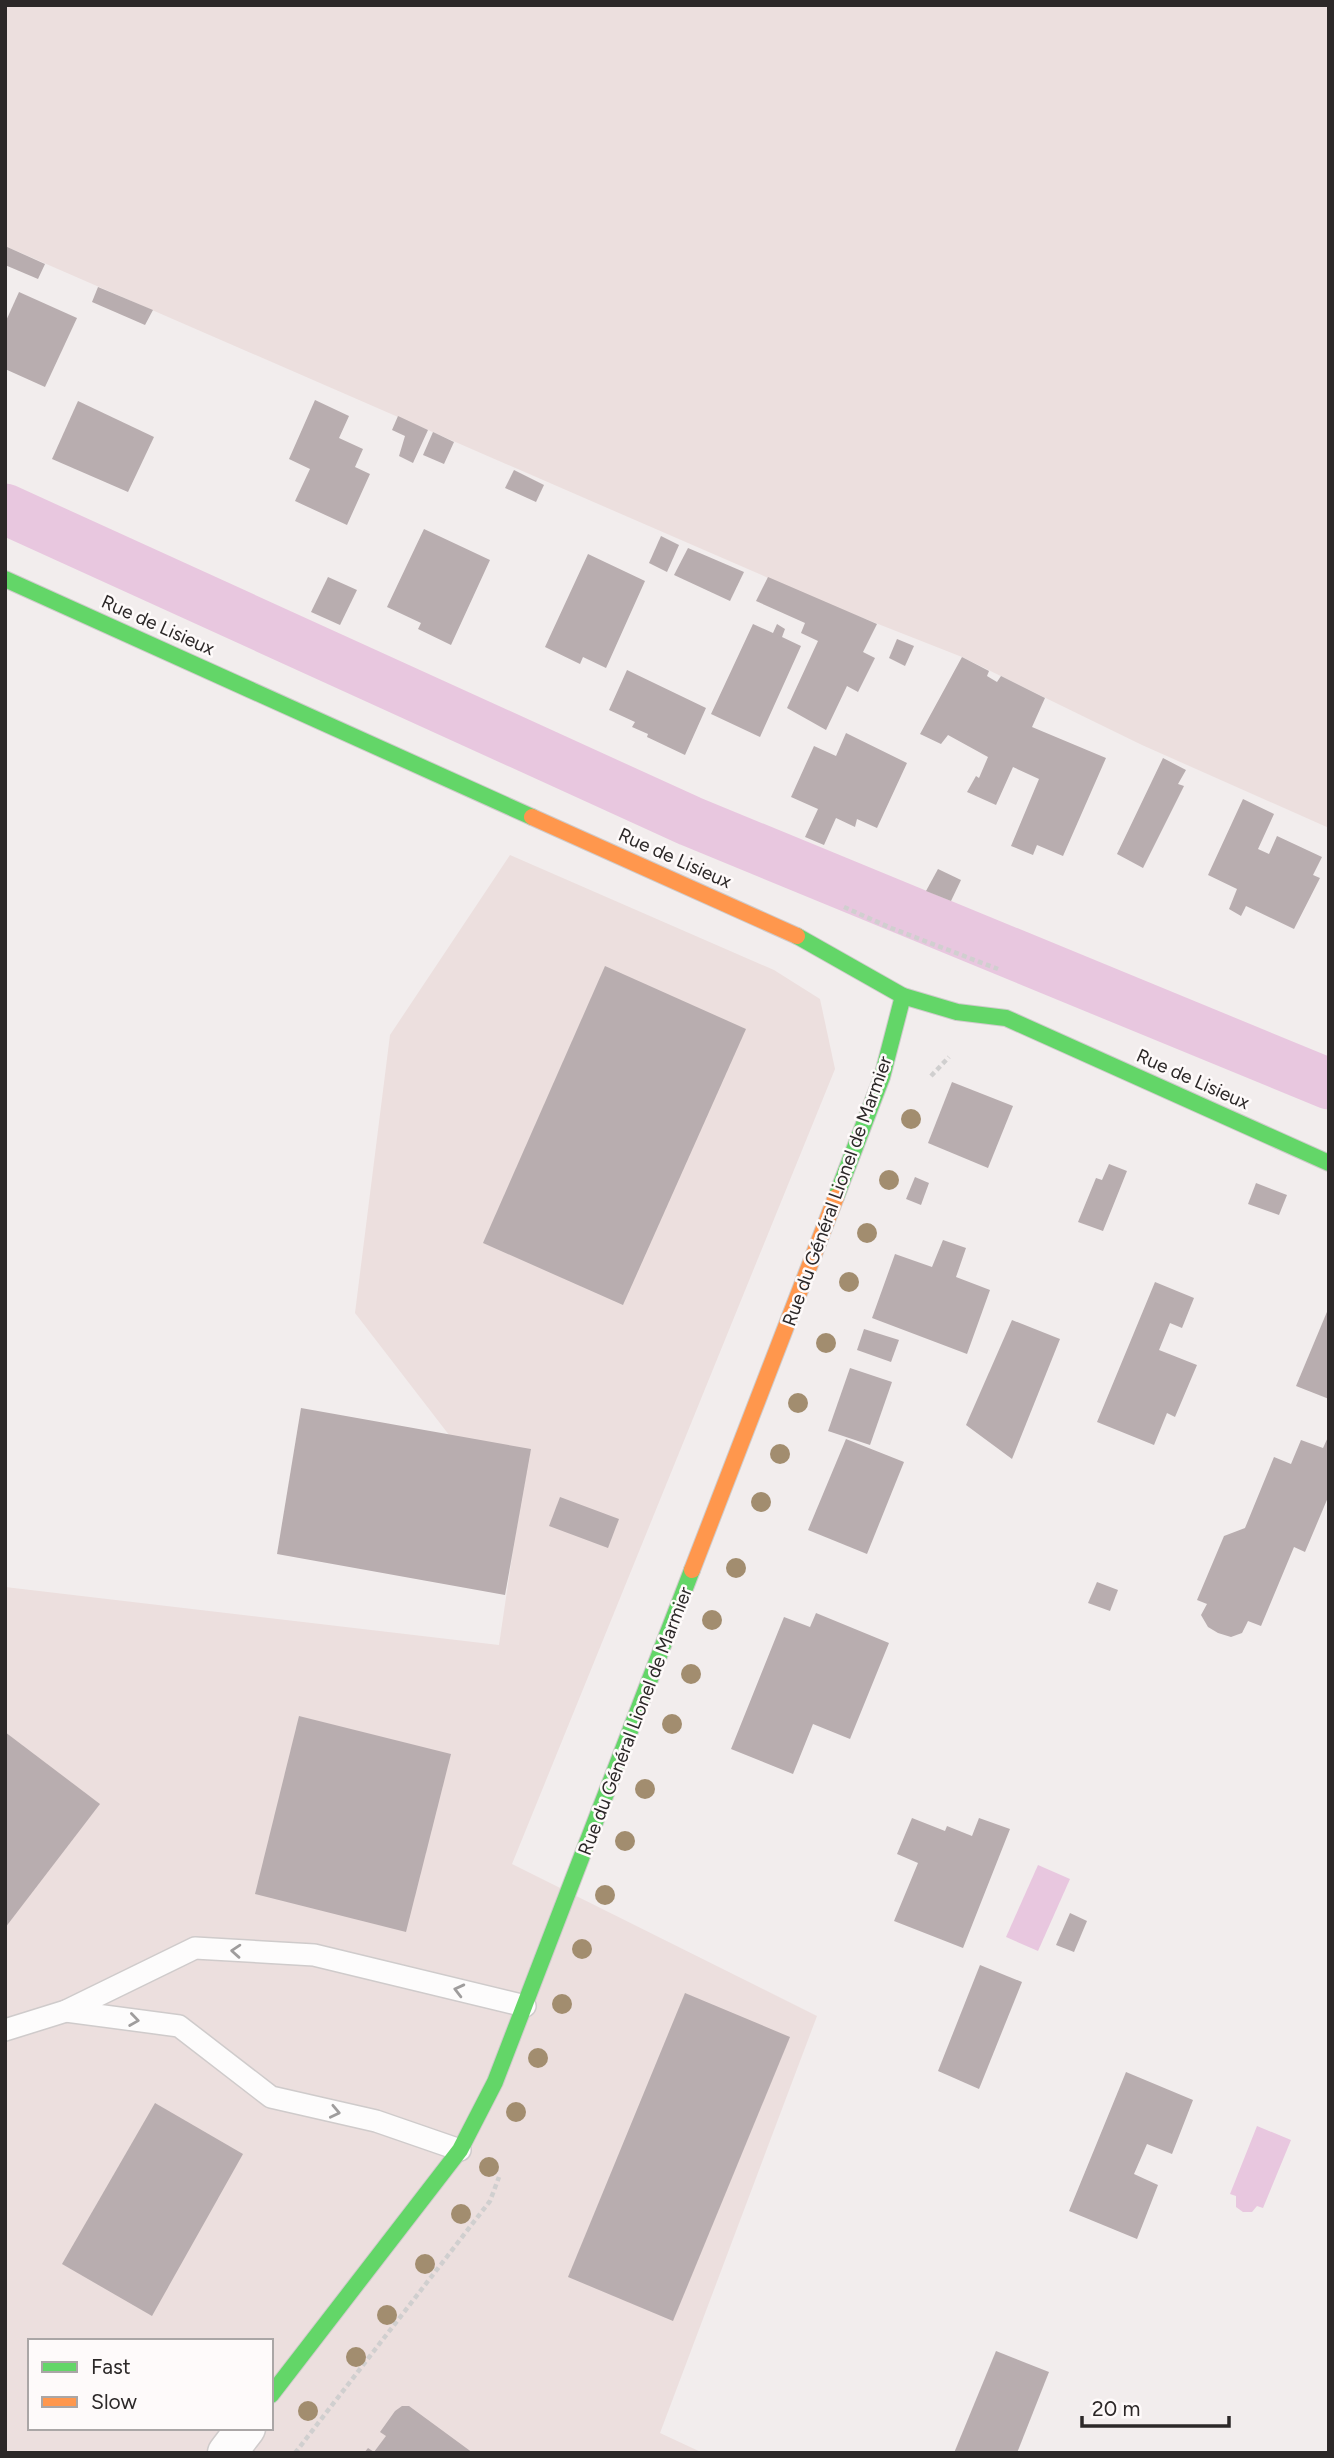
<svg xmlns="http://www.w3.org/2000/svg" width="1334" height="2458" font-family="Figtree,sans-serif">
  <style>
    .built { fill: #ecdfde; fill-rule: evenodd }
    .water { fill: #e8c7df }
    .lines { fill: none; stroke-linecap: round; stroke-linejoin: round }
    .canal { stroke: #e8c7df; stroke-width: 51 }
    .building { fill: #b8adaf }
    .lane-casing { stroke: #cfcbcb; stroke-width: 24 }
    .street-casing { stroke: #cfcbcb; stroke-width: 41 }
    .fast-casing { stroke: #cfcbcb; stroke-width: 18 }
    .slow-casing { stroke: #cfcbcb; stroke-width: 18 }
    .path { stroke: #d0cfcf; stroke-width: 4.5; stroke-dasharray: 5 3.5; stroke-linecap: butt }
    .lane { stroke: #fdfcfc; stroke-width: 21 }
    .street { stroke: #fdfcfc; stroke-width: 38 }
    .fast { stroke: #63d668; stroke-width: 16 }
    .slow { stroke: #ff974d; stroke-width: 16 }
    .tree { fill: #a28d6f }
    .oneway { stroke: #9f9d9d }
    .labels { text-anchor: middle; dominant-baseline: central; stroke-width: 5; stroke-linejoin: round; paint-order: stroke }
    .street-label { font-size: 19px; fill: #2c2828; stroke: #fefafa }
  </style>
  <rect width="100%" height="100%" fill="#f2eded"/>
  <g class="built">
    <path d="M 5,5 L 1329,5 L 1329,828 L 1142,745 L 962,657 L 835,607 L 5,246 Z"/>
    <path d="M 510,855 L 774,970 L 820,999 L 835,1069 L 512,1864 L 817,2016 L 660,2433 L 703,2453 L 5,2453 L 5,1587 L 499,1645 L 517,1523 L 355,1313 L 390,1035 ZM 30,2341 L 271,2341 L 271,2428 L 30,2428 Z"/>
  </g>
  <g class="water">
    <path d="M 1038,1865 L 1070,1879 L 1038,1951 L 1006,1937 Z"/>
    <path d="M 1257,2126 L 1291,2140 L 1263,2208 L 1257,2206 L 1252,2212 L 1243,2212 L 1236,2207 L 1236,2196 L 1230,2194 Z"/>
  </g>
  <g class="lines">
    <path class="canal" d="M 5,509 L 690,821 L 1329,1084"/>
  </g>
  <g class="building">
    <path d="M 5,246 L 45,264 L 38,279 L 5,265 Z"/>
    <path d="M 98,287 L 153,310 L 145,325 L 92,302 Z"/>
    <path d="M 19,292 L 77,318 L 45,387 L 5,369 L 5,323 Z"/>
    <path d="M 315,400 L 349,416 L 339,438 L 363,449 L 355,467 L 370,474 L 347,525 L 295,501 L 310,469 L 289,459 Z"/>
    <path d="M 78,401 L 154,437 L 128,492 L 52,459 Z"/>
    <path d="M 398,416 L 428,430 L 413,463 L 399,456 L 405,436 L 392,430 Z"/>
    <path d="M 433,432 L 454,442 L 444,464 L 423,455 Z"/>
    <path d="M 514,470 L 544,485 L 536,502 L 505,488 Z"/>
    <path d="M 424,529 L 490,560 L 451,645 L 418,629 L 421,623 L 387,607 Z"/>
    <path d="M 661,536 L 679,545 L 667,572 L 649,563 Z"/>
    <path d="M 688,548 L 744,572 L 730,601 L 674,575 Z"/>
    <path d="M 588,554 L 645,581 L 606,668 L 583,657 L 580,664 L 545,647 Z"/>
    <path d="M 328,577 L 357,590 L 340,625 L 311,612 Z"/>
    <path d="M 768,577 L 877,624 L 863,652 L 875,658 L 858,692 L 847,686 L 826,730 L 787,708 L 818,641 L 801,633 L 805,623 L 756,601 Z"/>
    <path d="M 753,624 L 773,633 L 777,624 L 785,629 L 782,637 L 801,646 L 760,737 L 711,714 Z"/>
    <path d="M 897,639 L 914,646 L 905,666 L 889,658 Z"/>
    <path d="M 962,657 L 989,671 L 987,676 L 997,682 L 1001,676 L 1045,698 L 1032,727 L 1106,758 L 1063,856 L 1037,845 L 1033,855 L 1011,846 L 1039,779 L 1013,767 L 996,805 L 967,792 L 976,776 L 979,778 L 988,757 L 948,735 L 941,744 L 920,734 Z"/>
    <path d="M 627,670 L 706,708 L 685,755 L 647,737 L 648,734 L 632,727 L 635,722 L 609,710 Z"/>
    <path d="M 846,733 L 907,763 L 877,828 L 857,819 L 855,827 L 836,818 L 824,845 L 805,837 L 818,809 L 791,797 L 814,746 L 836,756 Z"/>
    <path d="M 1163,758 L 1186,770 L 1178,784 L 1184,786 L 1143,868 L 1117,854 Z"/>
    <path d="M 1243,799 L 1274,814 L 1258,849 L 1269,854 L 1277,836 L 1322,857 L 1313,875 L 1320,878 L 1294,929 L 1246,906 L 1241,916 L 1229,909 L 1237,889 L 1208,875 Z"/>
    <path d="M 938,869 L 961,880 L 951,901 L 926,891 Z"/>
    <path d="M 605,966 L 746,1029 L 623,1305 L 483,1243 Z"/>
    <path d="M 952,1082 L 1013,1106 L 988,1168 L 928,1143 Z"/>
    <path d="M 1109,1164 L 1127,1171 L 1103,1231 L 1078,1222 L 1096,1178 L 1102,1180 Z"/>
    <path d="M 915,1177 L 929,1183 L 921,1205 L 906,1199 Z"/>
    <path d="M 1256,1183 L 1287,1195 L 1279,1215 L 1248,1204 Z"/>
    <path d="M 943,1240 L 966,1248 L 956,1277 L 990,1290 L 967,1354 L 872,1318 L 895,1254 L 932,1267 Z"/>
    <path d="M 1155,1282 L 1194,1298 L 1182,1328 L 1170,1323 L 1159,1350 L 1197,1365 L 1175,1417 L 1167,1413 L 1154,1445 L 1097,1422 Z"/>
    <path d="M 1329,1307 L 1329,1399 L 1296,1386 Z"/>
    <path d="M 1012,1320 L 1060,1339 L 1012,1459 L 966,1425 Z"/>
    <path d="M 864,1329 L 899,1340 L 891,1362 L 857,1350 Z"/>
    <path d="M 850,1368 L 892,1382 L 870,1445 L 828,1431 Z"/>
    <path d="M 301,1408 L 531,1449 L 505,1595 L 277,1554 Z"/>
    <path d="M 1329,1435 L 1329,1495 L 1305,1552 L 1294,1547 L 1261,1626 L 1248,1621 L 1242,1633 L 1231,1637 L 1218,1633 L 1208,1627 L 1201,1615 L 1207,1604 L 1197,1600 L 1224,1536 L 1245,1528 L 1274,1457 L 1291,1464 L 1301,1440 L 1323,1448 Z"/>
    <path d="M 846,1439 L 904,1462 L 867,1554 L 808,1530 Z"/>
    <path d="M 560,1497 L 619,1519 L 608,1548 L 549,1526 Z"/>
    <path d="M 1097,1582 L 1118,1590 L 1110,1611 L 1088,1603 Z"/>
    <path d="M 816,1613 L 889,1643 L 850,1739 L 813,1724 L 793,1774 L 731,1749 L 784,1617 L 810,1627 Z"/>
    <path d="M 299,1716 L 451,1754 L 406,1932 L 255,1894 Z"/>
    <path d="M 5,1732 L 100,1804 L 5,1928 Z"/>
    <path d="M 912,1818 L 945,1831 L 947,1826 L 972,1836 L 979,1818 L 1010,1829 L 963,1948 L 894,1921 L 918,1863 L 897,1854 Z"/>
    <path d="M 1070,1913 L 1087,1921 L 1074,1952 L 1056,1945 Z"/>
    <path d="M 980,1965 L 1022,1982 L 979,2089 L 938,2071 Z"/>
    <path d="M 685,1993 L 790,2037 L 673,2321 L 568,2277 Z"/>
    <path d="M 1126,2072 L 1193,2100 L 1172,2154 L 1147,2144 L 1134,2174 L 1158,2185 L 1137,2239 L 1069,2211 Z"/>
    <path d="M 155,2103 L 243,2154 L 152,2316 L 62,2264 Z"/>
    <path d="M 996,2351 L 1049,2372 L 1017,2453 L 954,2453 Z"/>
    <path d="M 402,2406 L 409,2406 L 473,2453 L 364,2453 L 368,2448 L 374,2452 L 386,2436 L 380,2432 L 395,2411 Z"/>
  </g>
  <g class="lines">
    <g class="lane-casing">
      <g id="lane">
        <path d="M 66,2011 L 179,2026 L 271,2097 L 376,2121 L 460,2150"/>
        <path d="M 5,2030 L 66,2011 L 195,1948 L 314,1955 L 525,2006"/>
      </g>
    </g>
    <g class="street-casing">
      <path id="street" d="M 227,2453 L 246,2428"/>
    </g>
    <g class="fast-casing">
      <g id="fast">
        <path d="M 5,579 L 532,817"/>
        <path d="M 797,936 L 903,996 L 957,1012 L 1006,1018 L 1329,1163"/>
        <path d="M 836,1197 L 882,1077 L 903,996"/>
        <path d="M 271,2395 L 460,2150 L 495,2082 L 692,1570"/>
      </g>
    </g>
    <g class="slow-casing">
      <g id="slow">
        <path d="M 532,817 L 797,936"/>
        <path d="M 692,1570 L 836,1197"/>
      </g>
    </g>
    <g class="path">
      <path d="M 844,907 L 891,928 L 998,969"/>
      <path d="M 931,1076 L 949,1057"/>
      <path d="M 295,2453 L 490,2201 L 499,2177"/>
    </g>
    <use href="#lane" class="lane"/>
    <use href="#street" class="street"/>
    <use href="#fast" class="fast"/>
    <use href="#slow" class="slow"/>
  </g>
  <g class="tree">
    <circle cx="911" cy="1119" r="10"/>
    <circle cx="889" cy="1180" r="10"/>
    <circle cx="867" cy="1233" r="10"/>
    <circle cx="849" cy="1282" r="10"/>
    <circle cx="826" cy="1343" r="10"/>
    <circle cx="798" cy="1403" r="10"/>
    <circle cx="780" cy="1454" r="10"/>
    <circle cx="761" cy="1502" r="10"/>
    <circle cx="736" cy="1568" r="10"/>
    <circle cx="712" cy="1620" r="10"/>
    <circle cx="691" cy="1674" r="10"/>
    <circle cx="672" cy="1724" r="10"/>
    <circle cx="645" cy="1789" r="10"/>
    <circle cx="625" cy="1841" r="10"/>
    <circle cx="605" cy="1895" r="10"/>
    <circle cx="582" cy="1949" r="10"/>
    <circle cx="562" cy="2004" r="10"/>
    <circle cx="538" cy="2058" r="10"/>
    <circle cx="516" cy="2112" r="10"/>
    <circle cx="489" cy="2167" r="10"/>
    <circle cx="461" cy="2214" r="10"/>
    <circle cx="425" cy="2264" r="10"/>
    <circle cx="387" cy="2315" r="10"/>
    <circle cx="356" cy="2357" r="10"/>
    <circle cx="308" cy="2411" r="10"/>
  </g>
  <defs><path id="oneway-chevron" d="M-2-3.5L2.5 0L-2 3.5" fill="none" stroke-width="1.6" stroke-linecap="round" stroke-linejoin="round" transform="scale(1.75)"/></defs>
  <g class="oneway">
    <use href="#oneway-chevron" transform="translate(236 1951) rotate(-176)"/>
    <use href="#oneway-chevron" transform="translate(459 1990) rotate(-166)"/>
    <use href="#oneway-chevron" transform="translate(134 2020) rotate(8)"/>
    <use href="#oneway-chevron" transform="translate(335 2112) rotate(12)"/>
  </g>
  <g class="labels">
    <g class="street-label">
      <text transform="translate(158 625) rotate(24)">Rue de Lisieux</text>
      <text transform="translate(675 858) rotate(24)">Rue de Lisieux</text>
      <text transform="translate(1193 1079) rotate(24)">Rue de Lisieux</text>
      <text transform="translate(837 1191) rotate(-70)">Rue du Général Lionel de Marmier</text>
      <text transform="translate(635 1721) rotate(-69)">Rue du Général Lionel de Marmier</text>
    </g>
  </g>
  <rect width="1334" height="2458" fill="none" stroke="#2c2828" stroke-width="14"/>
  <rect x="28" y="2339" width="245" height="91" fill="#fefafa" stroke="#aaa6a6" stroke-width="2"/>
  <rect x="42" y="2362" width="35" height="10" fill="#63d668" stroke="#aaa6a6" stroke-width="2"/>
  <text x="91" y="2374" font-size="21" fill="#2c2828">Fast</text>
  <rect x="42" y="2397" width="35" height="10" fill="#ff974d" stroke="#aaa6a6" stroke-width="2"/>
  <text x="91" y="2409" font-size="21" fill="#2c2828">Slow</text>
  <path d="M1082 2416v10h147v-10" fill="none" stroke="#2c2828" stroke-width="3.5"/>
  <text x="1092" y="2416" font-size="21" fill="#2c2828" stroke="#fefafa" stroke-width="5" paint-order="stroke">20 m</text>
</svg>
